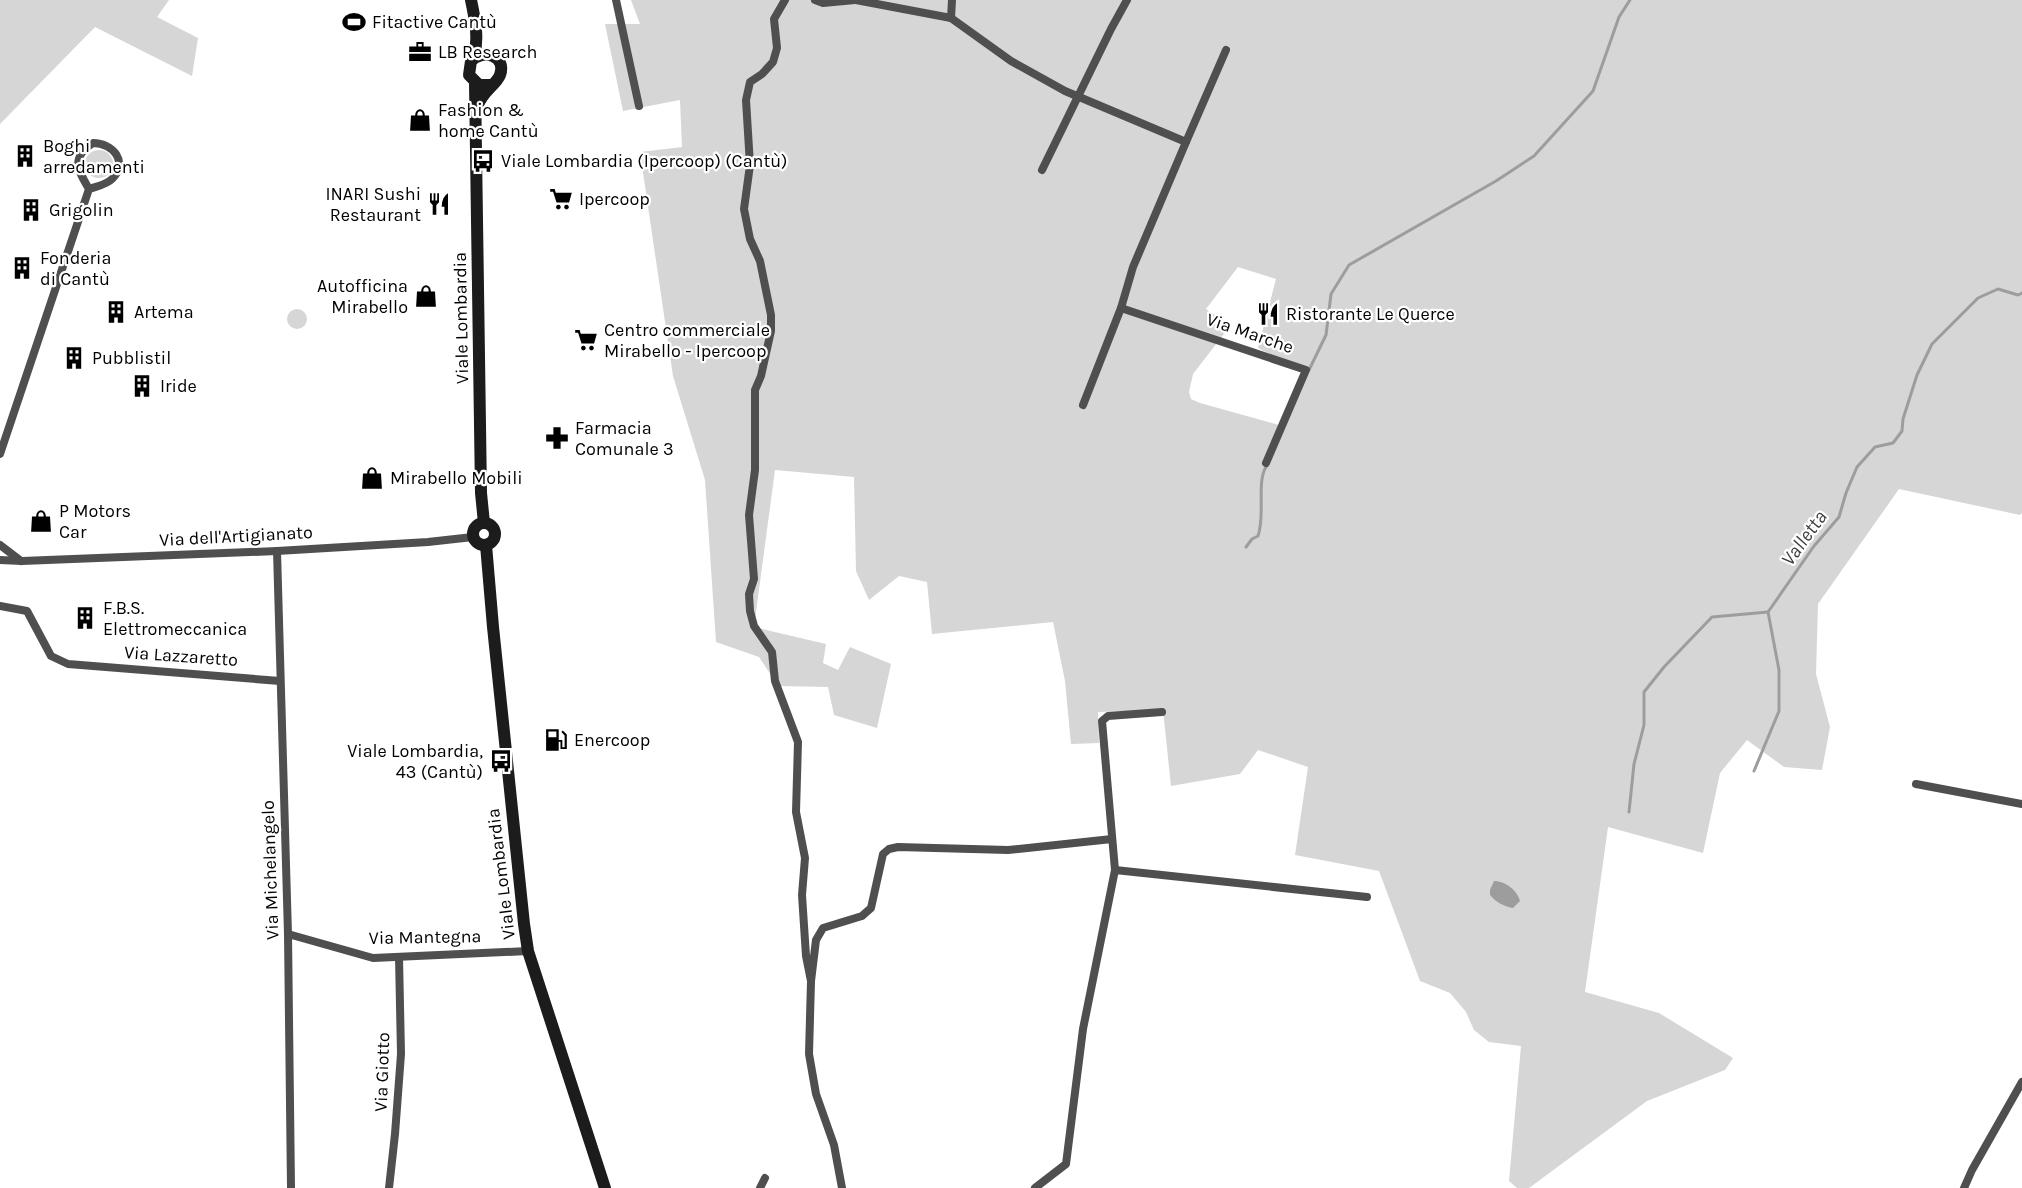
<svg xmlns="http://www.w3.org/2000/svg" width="2022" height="1188" font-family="Karla,sans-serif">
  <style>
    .green { fill: #d6d6d6; fill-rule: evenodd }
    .water { fill: #9d9d9d }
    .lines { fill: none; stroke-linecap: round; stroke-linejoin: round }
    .stream { stroke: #9d9d9d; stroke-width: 3 }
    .street { stroke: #4f4f4f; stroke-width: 8 }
    .secondary { stroke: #1c1c1c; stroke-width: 12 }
    .labels { text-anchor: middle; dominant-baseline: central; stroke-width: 4.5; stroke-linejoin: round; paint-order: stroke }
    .poi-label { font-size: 18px; fill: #000; stroke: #fff; text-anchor: start }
    .street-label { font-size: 18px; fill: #000; stroke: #fff }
    .water-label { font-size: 20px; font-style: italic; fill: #3e3e3e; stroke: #fff }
  </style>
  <rect width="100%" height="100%" fill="#fff"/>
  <g class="green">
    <path d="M 0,0 L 169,0 L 157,17 L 198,38 L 192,76 L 95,27 L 0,124 Z"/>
    <path d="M 631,0 L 2022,0 L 2022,513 L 2020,515 L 1899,489 L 1818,604 L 1816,674 L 1830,727 L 1822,770 L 1784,767 L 1747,740 L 1720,773 L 1703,853 L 1608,827 L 1585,992 L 1659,1013 L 1733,1058 L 1725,1070 L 1647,1101 L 1529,1188 L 1517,1188 L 1509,1181 L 1521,1046 L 1489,1042 L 1474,1030 L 1466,1012 L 1450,993 L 1420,981 L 1379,871 L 1295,855 L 1308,767 L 1258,750 L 1240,774 L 1171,786 L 1163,710 L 1098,712 L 1099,743 L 1071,744 L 1065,681 L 1053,622 L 932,634 L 927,582 L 899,576 L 869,600 L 856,571 L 854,477 L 775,470 L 754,627 L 826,644 L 823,663 L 838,670 L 850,647 L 891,664 L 877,728 L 834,715 L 828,687 L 778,686 L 759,657 L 716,642 L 705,480 L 673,376 L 640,152 L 682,147 L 680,100 L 623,111 L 605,24 L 640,24 ZM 1238,267 L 1276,279 L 1258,348 L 1300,370 L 1302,374 L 1279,425 L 1200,403 L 1191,399 L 1189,392 L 1193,374 L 1230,326 L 1206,309 Z"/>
    <circle cx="99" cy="164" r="14"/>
    <circle cx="297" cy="319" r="10"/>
  </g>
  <path class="water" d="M 1494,881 C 1505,881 1517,890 1520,901 L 1513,908 C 1503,906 1497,903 1490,895 L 1490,890 Z"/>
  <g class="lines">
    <g class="stream">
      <path d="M 1309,370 L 1326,335 L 1331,294 L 1349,265 L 1496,181 L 1534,156 L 1593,91 L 1619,17 L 1630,0"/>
      <path d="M 1246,547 L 1252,539 L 1258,536 C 1266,514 1255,479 1268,464"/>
      <path d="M 1754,771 L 1779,711 L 1779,670 L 1768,612 L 1814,546 L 1839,517 L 1846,493 L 1857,467 L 1875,447 L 1893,443 L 1902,431 L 1903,419 L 1917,375 L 1932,344 L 1978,298 L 1998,289 L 2018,295 L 2022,293"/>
      <path d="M 1629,812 L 1634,764 L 1644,725 L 1644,692 L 1664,667 L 1712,617 L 1768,612"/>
    </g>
    <g class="street">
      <path d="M 616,0 L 639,106"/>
      <path d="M 785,0 L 774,19 L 777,48 L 773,62 L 762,74 L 750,82 L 746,100 L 750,165 L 744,209 L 750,239 L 760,261 L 771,315 L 771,331 L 761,376 L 755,390 L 755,470 L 749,515 L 754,579 L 749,594 L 750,611 L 754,626 L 772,652 L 775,681 L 798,742 L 796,812 L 805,858 L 802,895 L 806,956 L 811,981"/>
      <path d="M 815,0 L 823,3 L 855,0"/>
      <path d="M 856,0 L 951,18 L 1011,61 L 1065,91 L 1186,142 L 1133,267 L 1121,308 L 1306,370 L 1266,463"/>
      <path d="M 951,18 L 952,0"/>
      <path d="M 1186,142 L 1226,50"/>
      <path d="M 1042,170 L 1111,29 L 1127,0"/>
      <path d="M 1083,405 L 1121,308"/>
      <path d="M 0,454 L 89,189 C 78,170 70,158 93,143 C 113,143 129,162 112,179 C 106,185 97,186 89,189"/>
      <path d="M 0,545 L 21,561"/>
      <path d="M 277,551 L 288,934 L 291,1188"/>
      <path d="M 0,560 L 22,561 L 277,551 L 428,542 L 473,537"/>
      <path d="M 0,606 L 27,611 L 51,656 L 68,664 L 280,681"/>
      <path d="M 1916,784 L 2022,804"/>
      <path d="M 1115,870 L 1367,897"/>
      <path d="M 288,934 L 373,958 L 528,951"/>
      <path d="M 389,1188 L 395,1134 L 401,1054 L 399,957"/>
      <path d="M 760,1188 L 765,1178"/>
      <path d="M 842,1188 L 834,1145 L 816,1094 L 809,1054 L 811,981 L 816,940 L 823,928 L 862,916 L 871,908 L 883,854 L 889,849 L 898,847 L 1008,850 L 1112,839"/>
      <path d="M 1035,1188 L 1066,1164 L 1083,1029 L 1115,870 L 1102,721 L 1108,716 L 1162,712"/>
      <path d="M 1964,1188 L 1972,1170 L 2022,1082"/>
    </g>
    <g class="secondary">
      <path d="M 471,0 C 475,19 479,38 474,57"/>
      <path d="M 475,83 L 481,493 L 484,523"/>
      <path d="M 478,105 C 483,91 496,85 500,75 C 507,56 483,48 471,61 L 469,75 L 479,85 L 491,85"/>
      <circle cx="484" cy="534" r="11"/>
      <path d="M 486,545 L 493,627 L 524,924 L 528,951 L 605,1188"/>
    </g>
  </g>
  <defs>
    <g id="stadium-bare" transform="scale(1.8)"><path d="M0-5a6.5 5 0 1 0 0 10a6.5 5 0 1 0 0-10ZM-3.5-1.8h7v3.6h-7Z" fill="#000" stroke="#fff" stroke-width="2.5" paint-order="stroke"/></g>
    <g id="office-bare" transform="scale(1.8)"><path d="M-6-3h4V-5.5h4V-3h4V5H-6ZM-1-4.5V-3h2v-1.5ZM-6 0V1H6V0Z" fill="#000" stroke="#fff" stroke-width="2.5" paint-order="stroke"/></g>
    <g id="shop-bare" transform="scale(1.8)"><path d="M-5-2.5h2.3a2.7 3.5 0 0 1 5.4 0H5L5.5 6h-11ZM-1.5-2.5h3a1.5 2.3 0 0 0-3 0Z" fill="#000" stroke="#fff" stroke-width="2.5" paint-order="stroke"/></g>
    <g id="building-bare" transform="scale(1.8)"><path d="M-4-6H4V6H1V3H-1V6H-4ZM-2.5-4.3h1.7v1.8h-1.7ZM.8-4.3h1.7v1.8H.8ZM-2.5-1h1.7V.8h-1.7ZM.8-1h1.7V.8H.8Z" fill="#000" stroke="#fff" stroke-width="2.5" paint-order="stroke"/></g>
    <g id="bus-bare" transform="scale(1.8)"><path d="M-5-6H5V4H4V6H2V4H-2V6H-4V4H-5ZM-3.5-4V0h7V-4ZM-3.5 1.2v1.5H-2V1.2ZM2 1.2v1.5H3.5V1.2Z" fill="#000" stroke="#fff" stroke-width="2.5" paint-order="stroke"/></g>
    <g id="supermarket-bare" transform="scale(1.8)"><path d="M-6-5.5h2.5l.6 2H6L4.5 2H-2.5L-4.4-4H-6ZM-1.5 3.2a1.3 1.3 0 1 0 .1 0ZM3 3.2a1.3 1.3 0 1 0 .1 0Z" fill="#000" stroke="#fff" stroke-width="2.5" paint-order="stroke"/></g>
    <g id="restaurant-bare" transform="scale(1.8)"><path d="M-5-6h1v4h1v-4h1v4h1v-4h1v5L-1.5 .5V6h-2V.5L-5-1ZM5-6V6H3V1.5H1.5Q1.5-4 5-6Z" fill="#000" stroke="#fff" stroke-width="2.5" paint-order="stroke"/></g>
    <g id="pharmacy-bare" transform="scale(1.8)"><path d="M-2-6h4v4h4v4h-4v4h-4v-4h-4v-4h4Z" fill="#000" stroke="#fff" stroke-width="2.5" paint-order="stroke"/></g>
    <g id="fuel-bare" transform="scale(1.8)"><path d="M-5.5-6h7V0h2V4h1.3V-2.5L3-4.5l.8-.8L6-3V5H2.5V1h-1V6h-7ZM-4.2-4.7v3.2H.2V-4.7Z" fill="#000" stroke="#fff" stroke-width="2.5" paint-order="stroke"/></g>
  </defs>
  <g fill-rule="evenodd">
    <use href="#stadium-bare" x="354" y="22"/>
    <use href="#office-bare" x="420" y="52"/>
    <use href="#shop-bare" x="420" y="120"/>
    <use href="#building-bare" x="25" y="156"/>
    <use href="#bus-bare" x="483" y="161"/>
    <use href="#supermarket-bare" x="561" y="199"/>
    <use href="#restaurant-bare" x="439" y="204"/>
    <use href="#building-bare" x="31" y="210"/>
    <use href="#building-bare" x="22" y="268"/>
    <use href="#shop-bare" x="426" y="296"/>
    <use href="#building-bare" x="116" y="312"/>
    <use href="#restaurant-bare" x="1268" y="314"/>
    <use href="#supermarket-bare" x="586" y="340"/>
    <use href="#building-bare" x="74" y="358"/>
    <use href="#building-bare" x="142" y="386"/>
    <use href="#pharmacy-bare" x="557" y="438"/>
    <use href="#shop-bare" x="372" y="478"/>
    <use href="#shop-bare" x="41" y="521"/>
    <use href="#building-bare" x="85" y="618"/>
    <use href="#fuel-bare" x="556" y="740"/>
    <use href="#bus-bare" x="501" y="761"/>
  </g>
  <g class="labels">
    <g class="poi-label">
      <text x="372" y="22">Fitactive Cantù</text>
      <text x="438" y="52">LB Research</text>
      <text x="438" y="110">Fashion &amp;<tspan x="438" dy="21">home Cantù</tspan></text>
      <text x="43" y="146">Boghi<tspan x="43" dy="21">arredamenti</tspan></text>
      <text x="501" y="161">Viale Lombardia (Ipercoop) (Cantù)</text>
      <text x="421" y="194" text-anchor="end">INARI Sushi<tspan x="421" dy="21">Restaurant</tspan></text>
      <text x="579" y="199">Ipercoop</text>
      <text x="49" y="210">Grigolin</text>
      <text x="40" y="258">Fonderia<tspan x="40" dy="21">di Cantù</tspan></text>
      <text x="408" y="286" text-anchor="end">Autofficina<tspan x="408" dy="21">Mirabello</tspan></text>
      <text x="134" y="312">Artema</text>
      <text x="1286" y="314">Ristorante Le Querce</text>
      <text x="604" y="330">Centro commerciale<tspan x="604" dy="21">Mirabello - Ipercoop</tspan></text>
      <text x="92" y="358">Pubblistil</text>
      <text x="160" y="386">Iride</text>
      <text x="575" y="428">Farmacia<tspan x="575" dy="21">Comunale 3</tspan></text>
      <text x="390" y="478">Mirabello Mobili</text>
      <text x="59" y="511">P Motors<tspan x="59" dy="21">Car</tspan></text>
      <text x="103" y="608">F.B.S.<tspan x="103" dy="21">Elettromeccanica</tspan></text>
      <text x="574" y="740">Enercoop</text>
      <text x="483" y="751" text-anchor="end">Viale Lombardia,<tspan x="483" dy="21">43 (Cantù)</tspan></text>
    </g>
    <g class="street-label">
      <text transform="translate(461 318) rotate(-91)">Viale Lombardia</text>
      <text transform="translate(1250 333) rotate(19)">Via Marche</text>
      <text transform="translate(236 536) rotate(-3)">Via dell'Artigianato</text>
      <text transform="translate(181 656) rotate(4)">Via Lazzaretto</text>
      <text transform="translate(270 870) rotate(-92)">Via Michelangelo</text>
      <text transform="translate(501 874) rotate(-97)">Viale Lombardia</text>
      <text transform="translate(425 937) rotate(-1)">Via Mantegna</text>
      <text transform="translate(382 1072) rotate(-88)">Via Giotto</text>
    </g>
    <g class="water-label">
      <text transform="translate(1804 538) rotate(-54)">Valletta</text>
    </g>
  </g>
</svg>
